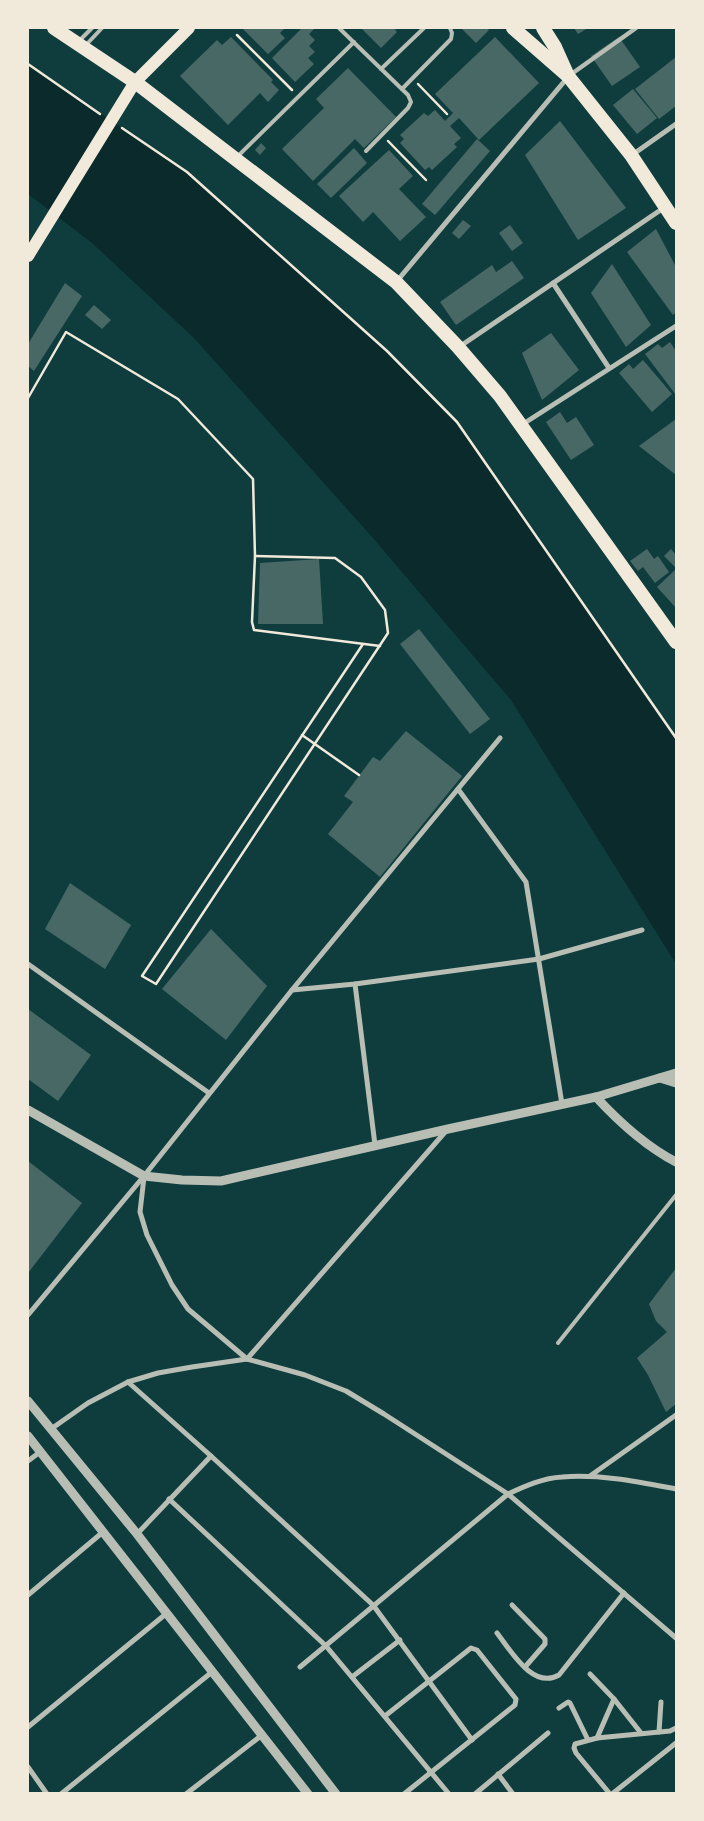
<svg xmlns="http://www.w3.org/2000/svg" width="704" height="1821" font-family="'Titillium Web',sans-serif">
  <style>
    .water { fill: #0a2a2b }
    .building { fill: #486865 }
    .lines { fill: none; stroke-linecap: round; stroke-linejoin: round }
    .path { stroke: #f1e9da; stroke-width: 2.5 }
    .service { stroke: #b8beb3; stroke-width: 4 }
    .pedestrian { stroke: #b8beb3; stroke-width: 4.5 }
    .minor { stroke: #b8beb3; stroke-width: 5 }
    .tertiary { stroke: #b8beb3; stroke-width: 9 }
    .primary { stroke: #f1e9da; stroke-width: 12 }
    .trunk { stroke: #f1e9da; stroke-width: 14 }
  </style>
  <rect width="100%" height="100%" fill="#0f3d3e"/>
  <path class="water" d="M 28,64 L 187,172 L 387,351 L 457,422 L 676,738 L 676,964 L 511,700 L 475,658 L 373,538 L 194,338 L 92,243 L 28,194 Z"/>
  <g class="building">
    <path d="M 242,28 L 285,28 L 280,33 L 285,38 L 268,54 Z"/>
    <path d="M 302,28 L 315,28 L 309,34 L 315,40 L 309,46 L 315,52 L 308,58 L 314,64 L 295,82 L 272,58 Z"/>
    <path d="M 361,28 L 398,28 L 395,30 L 397,32 L 381,48 Z"/>
    <path d="M 461,28 L 486,28 L 489,30 L 476,43 Z"/>
    <path d="M 574,28 L 588,28 L 578,34 Z"/>
    <path d="M 231,37 L 273,80 L 271,82 L 279,90 L 268,102 L 260,93 L 228,125 L 180,76 L 217,40 L 222,45 Z"/>
    <path d="M 495,37 L 539,83 L 479,140 L 459,118 L 450,126 L 461,138 L 454,144 L 457,147 L 432,170 L 429,167 L 425,170 L 400,143 L 404,139 L 400,135 L 424,113 L 428,116 L 435,110 L 445,121 L 453,113 L 435,94 Z"/>
    <path d="M 619,37 L 640,67 L 612,86 L 591,56 Z"/>
    <path d="M 676,57 L 676,106 L 659,119 L 635,89 Z"/>
    <path d="M 348,68 L 396,117 L 364,148 L 355,139 L 313,181 L 282,149 L 324,108 L 316,99 Z"/>
    <path d="M 633,89 L 657,118 L 637,134 L 613,105 Z"/>
    <path d="M 560,121 L 626,208 L 578,240 L 525,155 Z"/>
    <path d="M 477,139 L 490,151 L 435,215 L 422,204 Z"/>
    <path d="M 261,143 L 266,148 L 260,155 L 255,150 Z"/>
    <path d="M 354,148 L 367,163 L 331,198 L 317,184 Z"/>
    <path d="M 389,150 L 413,176 L 399,189 L 426,217 L 400,241 L 373,212 L 363,222 L 339,196 Z"/>
    <path d="M 463,220 L 471,226 L 459,239 L 452,233 Z"/>
    <path d="M 510,225 L 523,243 L 512,251 L 499,233 Z"/>
    <path d="M 656,229 L 676,267 L 676,312 L 673,315 L 627,252 Z"/>
    <path d="M 512,261 L 524,278 L 456,325 L 440,302 L 492,265 L 496,272 Z"/>
    <path d="M 612,264 L 651,325 L 626,347 L 591,293 Z"/>
    <path d="M 65,283 L 82,296 L 34,371 L 28,366 L 28,344 Z"/>
    <path d="M 94,305 L 111,320 L 102,329 L 85,315 Z"/>
    <path d="M 551,333 L 579,370 L 542,400 L 522,353 Z"/>
    <path d="M 670,342 L 676,351 L 676,395 L 645,354 L 658,344 L 662,348 Z"/>
    <path d="M 643,360 L 672,394 L 652,412 L 619,373 L 629,364 L 633,369 Z"/>
    <path d="M 560,412 L 567,423 L 576,417 L 594,445 L 571,460 L 546,422 Z"/>
    <path d="M 676,419 L 676,475 L 639,446 Z"/>
    <path d="M 647,549 L 654,559 L 658,556 L 669,572 L 655,583 L 643,567 L 638,571 L 630,561 Z"/>
    <path d="M 671,549 L 676,555 L 676,568 L 664,556 Z"/>
    <path d="M 319,559 L 323,624 L 258,624 L 260,563 Z"/>
    <path d="M 676,569 L 676,608 L 657,587 Z"/>
    <path d="M 419,629 L 490,719 L 470,734 L 400,644 Z"/>
    <path d="M 406,731 L 462,776 L 380,877 L 328,834 L 353,802 L 344,796 L 373,757 L 380,761 Z"/>
    <path d="M 70,883 L 131,925 L 105,969 L 45,929 Z"/>
    <path d="M 211,929 L 267,986 L 226,1040 L 162,989 Z"/>
    <path d="M 28,1009 L 91,1055 L 58,1101 L 28,1079 Z"/>
    <path d="M 28,1161 L 82,1203 L 28,1273 Z"/>
    <path d="M 676,1268 L 676,1404 L 666,1412 L 648,1375 L 637,1358 L 667,1332 L 656,1321 L 649,1304 Z"/>
  </g>
  <g class="lines">
    <g class="path">
      <path d="M 237,35 L 292,90"/>
      <path d="M 28,64 L 100,114"/>
      <path d="M 418,84 L 447,114"/>
      <path d="M 122,128 L 187,172 L 387,351 L 457,422 L 676,738"/>
      <path d="M 388,141 L 426,180"/>
      <path d="M 28,398 L 66,332 L 178,399 L 253,479 L 255,556 L 252,622 L 254,630 L 380,646"/>
      <path d="M 255,556 L 335,558 L 361,577 L 385,610 L 388,633 L 156,984 L 142,976 L 363,644"/>
      <path d="M 302,735 L 359,775"/>
    </g>
    <g class="service">
      <path d="M 339,28 L 408,95 L 411,102 L 408,108 L 366,151"/>
      <path d="M 79,41 L 92,28"/>
      <path d="M 85,46 L 102,28"/>
      <path d="M 381,69 L 424,28"/>
      <path d="M 402,89 L 451,39 L 452,33 L 450,28"/>
      <path d="M 238,156 L 354,42"/>
      <path d="M 558,1343 L 676,1195"/>
    </g>
    <path class="pedestrian" d="M 570,75 L 636,28"/>
    <g class="minor">
      <path d="M 632,155 L 676,124"/>
      <path d="M 397,281 L 568,77"/>
      <path d="M 553,283 L 609,368"/>
      <path d="M 459,347 L 665,207"/>
      <path d="M 523,424 L 676,326"/>
      <path d="M 458,789 L 526,882 L 562,1104"/>
      <path d="M 28,964 L 209,1093"/>
      <path d="M 355,984 L 375,1145"/>
      <path d="M 292,990 L 355,984 L 539,959 L 642,930"/>
      <path d="M 144,1177 L 140,1212 L 147,1235 L 172,1285 L 188,1309 L 247,1359 L 446,1131"/>
      <path d="M 28,1315 L 144,1176 L 292,990 L 500,738"/>
      <path d="M 128,1382 L 211,1456 L 373,1605 L 472,1740"/>
      <path d="M 51,1429 L 88,1403 L 128,1382 L 158,1373 L 192,1367 L 247,1359 L 305,1375 L 346,1391 L 384,1414 L 508,1494 L 676,1638"/>
      <path d="M 28,1461 L 40,1452"/>
      <path d="M 590,1476 L 676,1415"/>
      <path d="M 169,1499 L 326,1646 L 449,1794"/>
      <path d="M 137,1534 L 211,1456"/>
      <path d="M 28,1595 L 103,1532"/>
      <path d="M 512,1605 L 545,1639 L 545,1644 L 525,1667"/>
      <path d="M 497,1633 C 511,1651 533,1690 559,1675 L 624,1593"/>
      <path d="M 300,1667 L 508,1494 C 525,1486 543,1478 562,1477 C 601,1474 639,1482 676,1489"/>
      <path d="M 590,1674 L 614,1699 L 641,1733"/>
      <path d="M 352,1677 L 400,1640"/>
      <path d="M 559,1708 L 568,1702 L 570,1703 L 588,1740"/>
      <path d="M 385,1716 L 471,1648 L 477,1650 L 516,1699 L 515,1705 L 404,1794"/>
      <path d="M 28,1727 L 167,1613"/>
      <path d="M 659,1732 L 661,1702"/>
      <path d="M 597,1738 L 614,1699"/>
      <path d="M 28,1767 L 47,1794"/>
      <path d="M 498,1774 L 513,1794"/>
      <path d="M 61,1794 L 212,1672"/>
      <path d="M 186,1794 L 262,1735"/>
      <path d="M 475,1794 L 548,1733"/>
      <path d="M 610,1794 L 576,1753 L 574,1748 L 575,1744 L 597,1738 L 670,1731 L 676,1728"/>
      <path d="M 612,1794 L 676,1743"/>
    </g>
    <g class="tertiary">
      <path d="M 660,1078 L 676,1083"/>
      <path d="M 596,1097 C 620,1123 645,1146 676,1162"/>
      <path d="M 28,1110 L 144,1176 L 182,1180 L 221,1181 L 448,1129 L 596,1097 L 676,1073"/>
      <path d="M 28,1401 L 137,1534 L 336,1794"/>
      <path d="M 28,1436 L 308,1794"/>
    </g>
    <path class="primary" d="M 28,256 L 135,82 L 189,28"/>
    <g class="trunk">
      <path d="M 54,28 L 135,82 L 396,282 L 458,347 L 500,396 L 676,642"/>
      <path d="M 513,28 L 568,76 L 631,155 L 676,223"/>
      <path d="M 543,28 L 555,47 L 568,76"/>
    </g>
  </g>
  <rect width="704" height="1821" fill="none" stroke="#f1e9da" stroke-width="58"/>
</svg>
